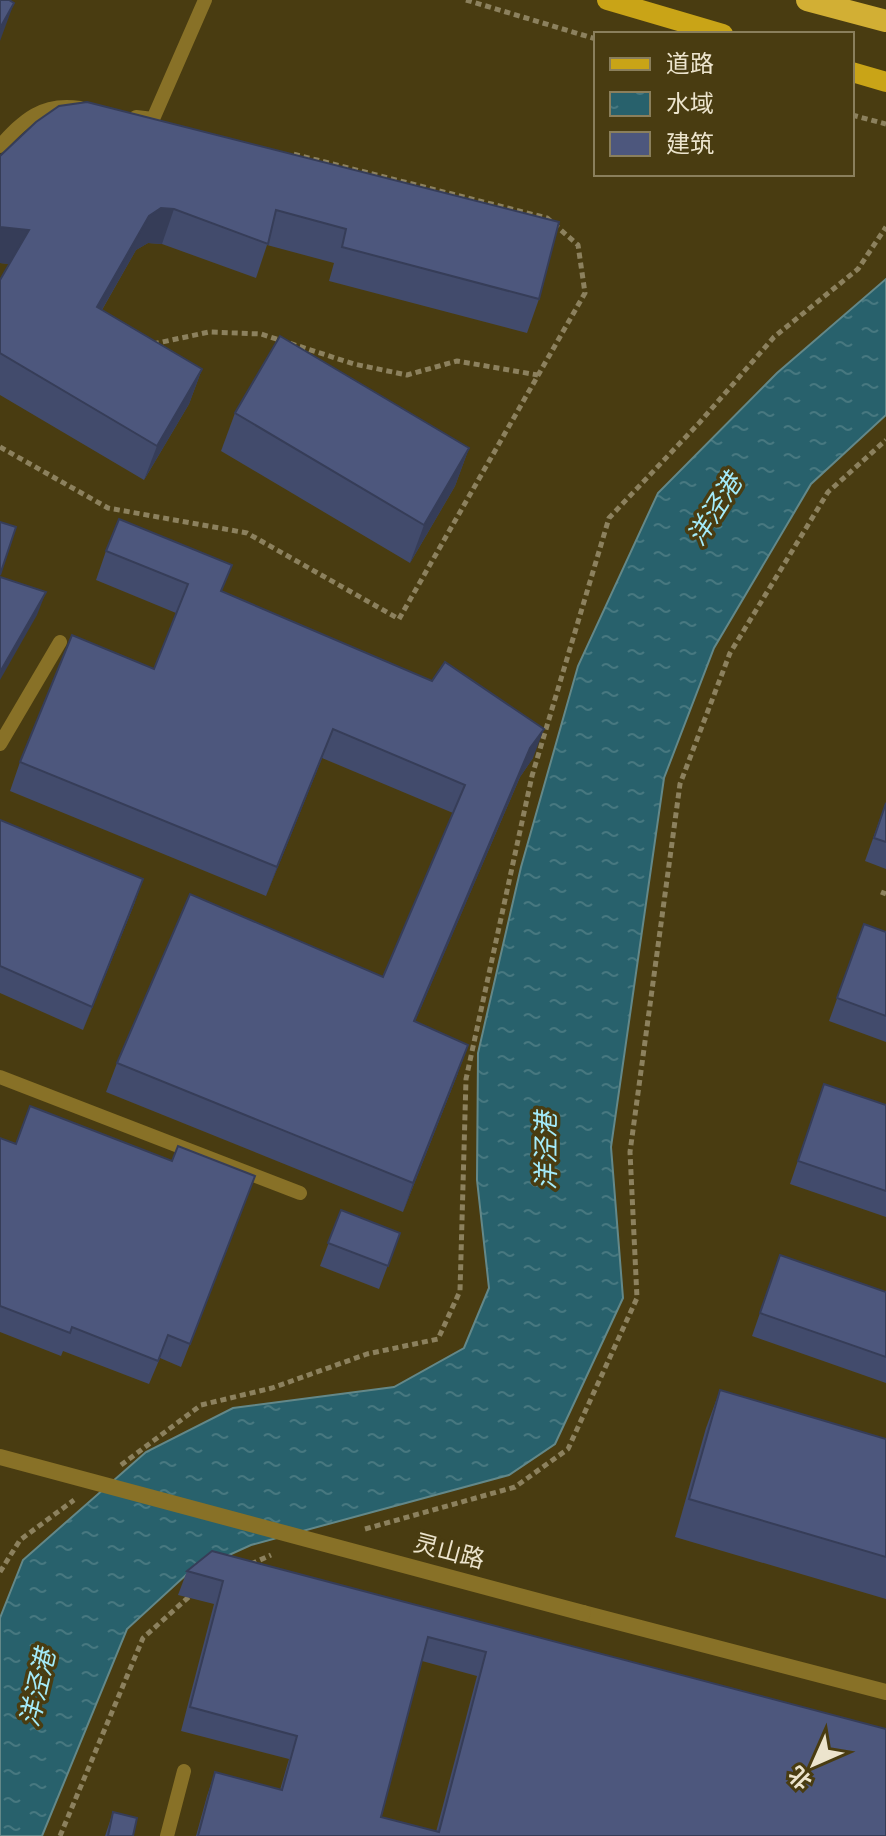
<svg xmlns="http://www.w3.org/2000/svg" width="886" height="1836" font-family="'Source Sans 3','Noto Sans SC',sans-serif">
  <style>
    .water { fill: url(#water-ripples); stroke: #638889; stroke-width: 2 }
    .lines { fill: none; stroke-linecap: round; stroke-linejoin: round }
    .path { stroke: #8c815e; stroke-width: 5; stroke-dasharray: 6 4; stroke-linecap: butt }
    .service { stroke: #887127; stroke-width: 14 }
    .minor { stroke: #887127; stroke-width: 16 }
    .primary { stroke: #c9a417; stroke-width: 20 }
    .trunk { stroke: #d2af34; stroke-width: 22 }
    .minor-bridge { stroke: #887127; stroke-width: 16 }
    .wall { fill: #424b6c; fill-rule: evenodd }
    .shaded-wall { fill: #363d58 }
    .building { fill: #4d577d; stroke: #363d58; stroke-width: 2; fill-rule: evenodd }
    .labels { text-anchor: middle; dominant-baseline: central; stroke-width: 7; stroke-linejoin: round; paint-order: stroke }
    .street-label { font-size: 24px; fill: #ece4cd; stroke: #493c11 }
    .water-label { font-size: 26px; font-style: italic; fill: #a4ebfa; stroke: #493c11 }
  </style>
  <defs>
    <pattern id="water-ripples" width="26" height="14" patternUnits="userSpaceOnUse" patternTransform="scale(2)"><rect width="26" height="14" fill="#28616c"/><path d="M2 4q2-2 4 0t4 0M15 11q2-2 4 0t4 0" fill="none" stroke="#477880"/></pattern>
  </defs>
  <rect width="100%" height="100%" fill="#493c11"/>
  <path class="water" d="M 886,279 L 886,415 L 811,484 L 714,648 L 664,778 L 611,1147 L 623,1298 L 555,1444 L 509,1475 L 251,1545 L 187,1574 L 127,1629 L 42,1836 L 0,1836 L 0,1618 L 23,1560 L 146,1452 L 233,1408 L 394,1387 L 464,1348 L 489,1288 L 477,1180 L 478,1053 L 521,867 L 578,666 L 658,493 L 777,373 Z"/>
  <g class="lines">
    <g class="path">
      <path d="M 466,0 L 596,39"/>
      <path d="M 852,115 L 886,124"/>
      <path d="M 153,344 L 209,332 L 261,334 L 354,364 L 407,375 L 457,361 L 538,375"/>
      <path d="M 0,447 L 108,508 L 247,533 L 399,619 L 585,293 L 578,245 L 547,218 L 293,154"/>
      <path d="M 881,892 L 886,894"/>
      <path d="M 121,1465 L 201,1405 L 272,1388 L 367,1354 L 438,1339 L 460,1291 L 466,1079 L 532,776 L 609,518 L 700,422 L 774,337 L 858,269 L 886,227"/>
      <path d="M 365,1529 L 515,1487 L 568,1449 L 637,1298 L 630,1152 L 680,784 L 730,653 L 828,492 L 886,440"/>
      <path d="M 251,1564 L 271,1555"/>
      <path d="M 0,1572 L 20,1540 L 74,1500"/>
      <path d="M 60,1836 L 143,1638 L 192,1594"/>
    </g>
    <g class="service">
      <path d="M 136,117 L 153,119 L 205,0"/>
      <path d="M 0,146 C 24,120 42,102 80,108"/>
      <path d="M 0,744 L 60,642"/>
      <path d="M 0,1077 L 300,1193"/>
      <path d="M 167,1836 L 184,1771"/>
    </g>
    <path class="minor" d="M 583,1613 L 886,1692"/>
    <g class="primary">
      <path d="M 607,0 L 723,34"/>
      <path d="M 852,72 L 886,82"/>
    </g>
    <path class="trunk" d="M 807,0 L 886,21"/>
    <path class="minor-bridge" d="M 0,1457 L 583,1613"/>
  </g>
  <g class="wall">
    <path d="M 59,106 L 539,299 L 527,333 L 329,281 L 334,263 L 267,245 L 256,278 L 162,244 L 148,243 L 136,250 L 102,310 L 202,369 L 189,404 L 144,480 L 0,395 L 0,280 L 9,264 L 0,263 Z"/>
    <path d="M 235,413 L 469,448 L 455,486 L 410,563 L 221,451 Z"/>
    <path d="M 106,551 L 222,592 L 533,758 L 520,777 L 415,1021 L 458,1073 L 403,1212 L 106,1092 L 117,1063 L 383,977 L 453,813 L 322,758 L 266,896 L 10,791 L 20,762 L 154,669 L 176,613 L 96,580 Z"/>
    <path d="M 886,802 L 886,869 L 865,861 Z"/>
    <path d="M 0,820 L 135,902 L 83,1030 L 0,993 Z"/>
    <path d="M 864,924 L 886,932 L 886,1042 L 829,1021 Z"/>
    <path d="M 824,1084 L 886,1105 L 886,1217 L 790,1184 Z"/>
    <path d="M 0,1138 L 16,1144 L 172,1161 L 255,1176 L 181,1367 L 160,1358 L 149,1384 L 63,1351 L 61,1356 L 0,1332 Z"/>
    <path d="M 341,1210 L 400,1233 L 379,1289 L 320,1266 Z"/>
    <path d="M 780,1255 L 886,1292 L 886,1383 L 752,1336 Z"/>
    <path d="M 720,1390 L 886,1439 L 886,1599 L 675,1537 L 706,1428 Z"/>
    <path d="M 187,1571 L 886,1729 L 886,1836 L 196,1836 L 207,1796 L 215,1772 L 280,1790 L 289,1759 L 181,1731 L 214,1604 L 178,1595 ZM 422,1661 L 477,1676 L 436,1832 L 381,1817 Z"/>
    <path d="M 113,1812 L 133,1836 L 105,1836 Z"/>
  </g>
  <g class="shaded-wall">
    <path d="M 14,3 L 0,41 L 0,28 Z"/>
    <path d="M 161,208 L 174,209 L 162,244 L 148,243 L 136,250 L 84,341 L 97,307 L 149,216 Z"/>
    <path d="M 0,227 L 29,230 L 16,265 L 0,263 Z"/>
    <path d="M 202,369 L 189,404 L 144,480 L 157,446 Z"/>
    <path d="M 469,448 L 455,486 L 410,563 L 424,525 Z"/>
    <path d="M 46,592 L 37,615 L 0,680 L 0,672 Z"/>
    <path d="M 333,729 L 322,758 L 266,896 L 277,867 Z"/>
    <path d="M 544,729 L 533,758 L 520,777 L 403,1050 L 414,1021 L 530,748 Z"/>
    <path d="M 143,879 L 135,902 L 83,1030 L 92,1007 Z"/>
    <path d="M 468,1045 L 458,1073 L 403,1212 L 413,1183 Z"/>
  </g>
  <g class="building">
    <path d="M 0,0 L 9,0 L 14,3 L 0,28 Z"/>
    <path d="M 87,102 L 559,222 L 539,299 L 342,247 L 346,229 L 276,210 L 268,244 L 174,209 L 161,208 L 149,216 L 97,307 L 202,369 L 157,446 L 0,353 L 0,280 L 29,230 L 0,227 L 0,156 L 36,122 L 59,106 Z"/>
    <path d="M 280,336 L 469,448 L 424,525 L 235,413 Z"/>
    <path d="M 119,519 L 232,565 L 221,591 L 432,681 L 445,662 L 544,729 L 530,748 L 414,1021 L 468,1045 L 413,1183 L 117,1063 L 190,894 L 383,977 L 465,785 L 333,729 L 277,867 L 20,762 L 72,635 L 154,669 L 188,584 L 106,551 Z"/>
    <path d="M 0,522 L 16,527 L 0,575 Z"/>
    <path d="M 0,577 L 46,592 L 0,672 Z"/>
    <path d="M 886,803 L 886,842 L 874,838 Z"/>
    <path d="M 0,820 L 143,879 L 92,1007 L 0,966 Z"/>
    <path d="M 864,924 L 886,932 L 886,1016 L 837,998 Z"/>
    <path d="M 824,1084 L 886,1105 L 886,1191 L 798,1161 Z"/>
    <path d="M 30,1106 L 172,1161 L 178,1146 L 255,1176 L 190,1344 L 168,1335 L 158,1361 L 72,1327 L 70,1333 L 0,1306 L 0,1138 L 16,1144 Z"/>
    <path d="M 341,1210 L 400,1233 L 388,1266 L 328,1243 Z"/>
    <path d="M 780,1255 L 886,1292 L 886,1357 L 760,1313 Z"/>
    <path d="M 720,1390 L 886,1439 L 886,1557 L 689,1499 Z"/>
    <path d="M 212,1551 L 886,1729 L 886,1836 L 198,1836 L 215,1772 L 282,1790 L 297,1736 L 190,1707 L 223,1581 L 187,1571 ZM 428,1637 L 486,1652 L 439,1832 L 381,1817 Z"/>
    <path d="M 113,1812 L 137,1818 L 133,1836 L 108,1836 Z"/>
  </g>
  <g class="labels">
    <g class="street-label">
      <text transform="translate(449 1552) rotate(15)">灵山路</text>
    </g>
    <g class="water-label">
      <text transform="translate(715 510) rotate(-58)">洋泾港</text>
      <text transform="translate(546 1151) rotate(-90)">洋泾港</text>
      <text transform="translate(38 1688) rotate(-77)">洋泾港</text>
    </g>
  </g>
  <rect x="594" y="32" width="260" height="144" fill="#493c11" stroke="#8a7f5c" stroke-width="2"/>
  <rect x="610" y="58" width="40" height="12" fill="#c9a417" stroke="#8a7f5c" stroke-width="2"/>
  <text x="666" y="72" font-size="24" fill="#ece4cd">道路</text>
  <rect x="610" y="92" width="40" height="24" fill="url(#water-ripples)" stroke="#8a7f5c" stroke-width="2"/>
  <text x="666" y="112" font-size="24" fill="#ece4cd">水域</text>
  <rect x="610" y="132" width="40" height="24" fill="#4d577d" stroke="#8a7f5c" stroke-width="2"/>
  <text x="666" y="152" font-size="24" fill="#ece4cd">建筑</text>
  <g transform="translate(814 1764) rotate(225)" stroke="#493c11" stroke-width="6" paint-order="stroke">
  <path d="M0-6L14 30L0 20L-14 30Z" fill="#ece4cd"/>
  <text y="-12" font-size="22" font-weight="bold" text-anchor="middle" fill="#ece4cd">北</text>
  </g>
</svg>
